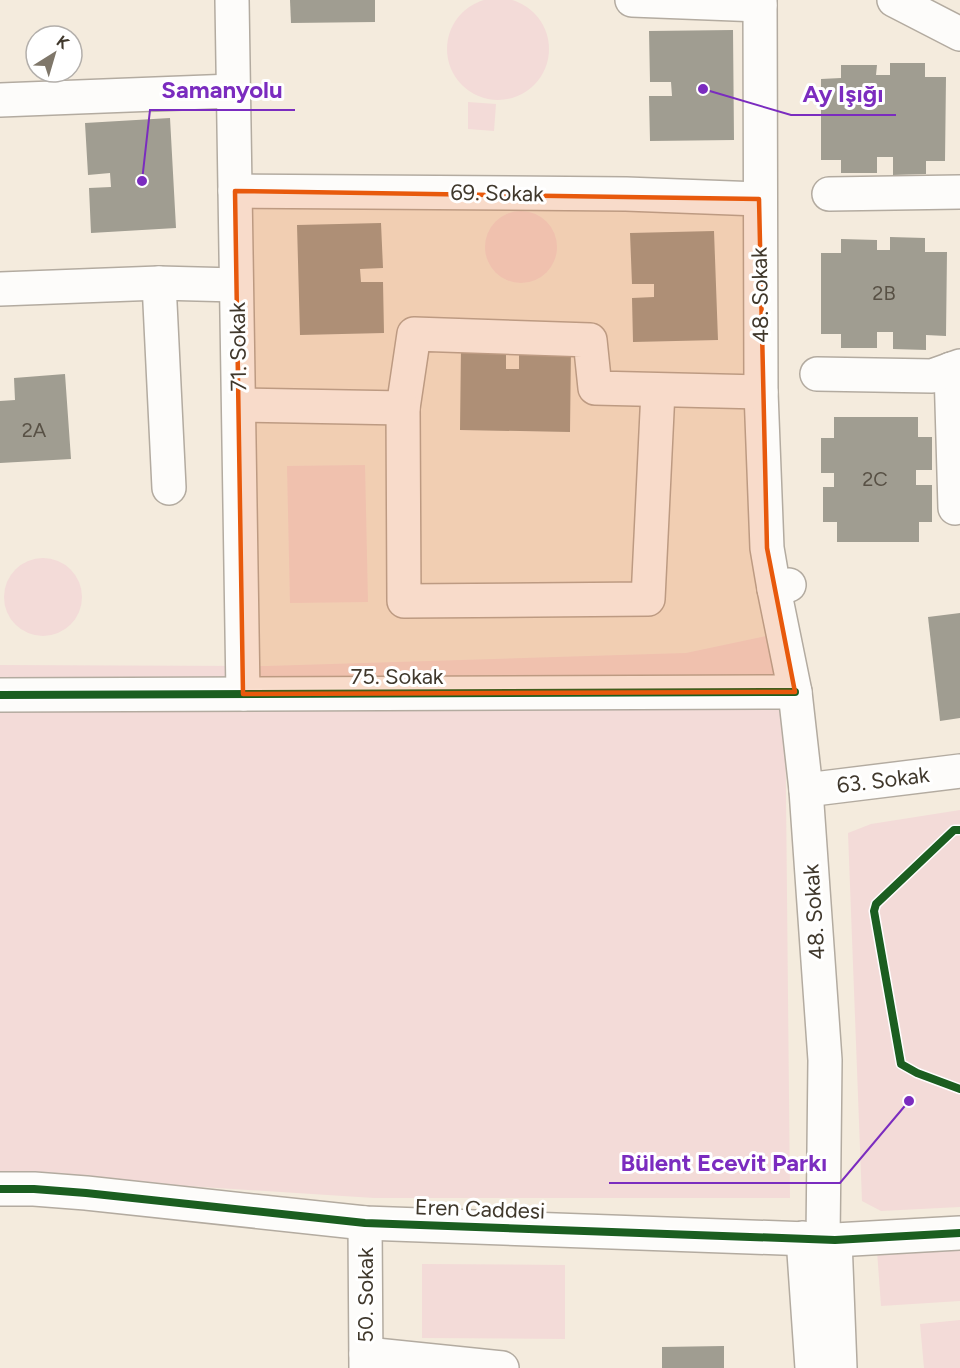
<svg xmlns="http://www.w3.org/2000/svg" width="960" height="1368" font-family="Figtree,sans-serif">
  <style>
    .green { fill: #f3dbd8 }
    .building { fill: #a09d91 }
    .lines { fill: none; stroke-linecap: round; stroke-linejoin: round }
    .minor-casing { stroke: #b3aba0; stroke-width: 36 }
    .minor { stroke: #fdfcfa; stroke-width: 33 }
    .cycleway-casing { stroke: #fff; stroke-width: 11 }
    .cycleway { stroke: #1b5e20; stroke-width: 8 }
    .marked { fill: #e8590c; fill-opacity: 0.2; stroke: #e8590c; stroke-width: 4.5; stroke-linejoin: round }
    .labels { text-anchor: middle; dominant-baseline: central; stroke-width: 6; stroke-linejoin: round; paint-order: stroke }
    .number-label { font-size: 20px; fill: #585145 }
    .street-label { font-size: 22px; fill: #40382c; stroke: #fff }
    .leader { fill: none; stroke: #7b2cbf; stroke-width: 2 }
    .callout-dot { fill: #7b2cbf; stroke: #fff; stroke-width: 2 }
    .callout-label { font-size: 24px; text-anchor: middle; font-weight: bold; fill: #7b2cbf; stroke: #fff; stroke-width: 6; stroke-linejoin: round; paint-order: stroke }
  </style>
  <rect width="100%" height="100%" fill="#f4ebdd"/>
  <g class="green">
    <circle cx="498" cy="49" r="51"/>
    <path d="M 468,102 L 496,104 L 494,131 L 468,129 Z"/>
    <circle cx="521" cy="247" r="36"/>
    <path d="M 365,465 L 368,602 L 290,603 L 287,466 Z"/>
    <circle cx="43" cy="597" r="39"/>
    <path d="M 766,636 L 785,692 L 790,1198 L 374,1198 L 0,1174 L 0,665 L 267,666 L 686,653 Z"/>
    <path d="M 960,810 L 960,1207 L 881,1211 L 862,1201 L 848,833 L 871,824 Z"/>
    <path d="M 960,1232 L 960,1301 L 881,1306 L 876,1237 Z"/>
    <path d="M 422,1264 L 565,1265 L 565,1339 L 422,1338 Z"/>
    <path d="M 960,1320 L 960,1368 L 924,1368 L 920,1324 Z"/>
  </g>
  <g class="building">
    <path d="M 290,0 L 375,0 L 375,22 L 291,23 Z"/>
    <path d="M 733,30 L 734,140 L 650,141 L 649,96 L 672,96 L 671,82 L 650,82 L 649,31 Z"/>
    <path d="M 890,63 L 925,63 L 925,77 L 946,77 L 945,161 L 926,161 L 926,174 L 893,175 L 893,157 L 877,157 L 877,173 L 841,173 L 841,160 L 821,160 L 821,79 L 841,78 L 841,65 L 877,65 L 876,75 L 890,75 Z"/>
    <path d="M 170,118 L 176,228 L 91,233 L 89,188 L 111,187 L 110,173 L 88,175 L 85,123 Z"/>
    <path d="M 381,223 L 383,268 L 360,269 L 361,282 L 383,282 L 384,333 L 300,335 L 297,225 Z"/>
    <path d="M 714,231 L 718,340 L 633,342 L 632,298 L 654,297 L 654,284 L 632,284 L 630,233 Z"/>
    <path d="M 890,237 L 925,238 L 925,252 L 947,252 L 946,336 L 926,335 L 926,350 L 893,349 L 893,332 L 877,332 L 877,348 L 841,348 L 841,334 L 821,334 L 821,253 L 841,253 L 841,239 L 877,240 L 877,250 L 890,250 Z"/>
    <path d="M 461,346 L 506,346 L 506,369 L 519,369 L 519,346 L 571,347 L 570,432 L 460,430 Z"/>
    <path d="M 65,374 L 71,459 L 0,463 L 0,401 L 15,400 L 14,378 Z"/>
    <path d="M 834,417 L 918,417 L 918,437 L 932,437 L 932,470 L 916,470 L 916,485 L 932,485 L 932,522 L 919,522 L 919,542 L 837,542 L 837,522 L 823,522 L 823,487 L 834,487 L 834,473 L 821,473 L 821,438 L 834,438 Z"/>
    <path d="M 960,613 L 960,718 L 940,721 L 928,617 Z"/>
    <path d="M 724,1346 L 724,1368 L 662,1368 L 662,1347 Z"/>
  </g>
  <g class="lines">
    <g class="minor-casing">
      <g id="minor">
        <path d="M 232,0 L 243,694"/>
        <path d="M 632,0 L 760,5"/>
        <path d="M 760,0 L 761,392 L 767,548 L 774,589 L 789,585"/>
        <path d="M 894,0 L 960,34"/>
        <path d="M 0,100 L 233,91"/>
        <path d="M 235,191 L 626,194 L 759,199"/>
        <path d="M 829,194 L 960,192"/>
        <path d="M 159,283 L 169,488"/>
        <path d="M 0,289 L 159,283 L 236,285"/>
        <path d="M 951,369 L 955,508"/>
        <path d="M 817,374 L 932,376 L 960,366"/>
        <path d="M 239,405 L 403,408 L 414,334 L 590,340 L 595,388 L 761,392"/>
        <path d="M 403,408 L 404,601 L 648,599 L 658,391"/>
        <path d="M 774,589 L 795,692 L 806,790 L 825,1060 L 823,1239"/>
        <path d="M 0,695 L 795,692"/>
        <path d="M 806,790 L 960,771"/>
        <path d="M 0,1189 L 34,1189 L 86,1193 L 365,1223 L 835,1240 L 960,1233"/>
        <path d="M 365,1223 L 366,1368"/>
        <path d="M 803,1238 L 812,1368"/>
        <path d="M 835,1240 L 840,1368"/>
        <path d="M 366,1354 L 502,1368"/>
      </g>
    </g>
    <use href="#minor" class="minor"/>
    <g class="cycleway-casing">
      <g id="cycleway">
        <path d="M 0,695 L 795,692"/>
        <path d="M 960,830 L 954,830 L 876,904 L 874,911 L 901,1064 L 917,1073 L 960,1089"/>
        <path d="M 0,1189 L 34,1189 L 86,1193 L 365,1223 L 835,1240 L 960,1233"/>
      </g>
    </g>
    <use href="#cycleway" class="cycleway"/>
  </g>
  <path class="marked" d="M 235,191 L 759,199 L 767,548 L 795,692 L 243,694 Z"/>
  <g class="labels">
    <g class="number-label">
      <text x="884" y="293">2B</text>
      <text x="34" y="430">2A</text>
      <text x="875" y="479">2C</text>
    </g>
    <g class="street-label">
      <text transform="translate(497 193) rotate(1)">69. Sokak</text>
      <text transform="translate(760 295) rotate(-91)">48. Sokak</text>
      <text transform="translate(238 347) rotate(-91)">71. Sokak</text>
      <text x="397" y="676">75. Sokak</text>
      <text transform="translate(883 780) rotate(-7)">63. Sokak</text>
      <text transform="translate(814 912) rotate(-94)">48. Sokak</text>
      <text transform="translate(480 1209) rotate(2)">Eren Caddesi</text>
      <text transform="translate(365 1295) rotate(-90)">50. Sokak</text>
    </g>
  </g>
  <path class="leader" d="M142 181L150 110H295M703 89L791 115H896M909 1101L840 1183H609"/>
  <g class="callout-dot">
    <circle cx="142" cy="181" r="6"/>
    <circle cx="703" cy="89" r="6"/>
    <circle cx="909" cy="1101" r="6"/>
  </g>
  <g class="callout-label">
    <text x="222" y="98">Samanyolu</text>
    <text x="843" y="102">Ay Işığı</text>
    <text x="724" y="1171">Bülent Ecevit Parkı</text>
  </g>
  <g transform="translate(54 54) rotate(37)"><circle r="28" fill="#ffffff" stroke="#b3afab" stroke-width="1.5"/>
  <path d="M0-4.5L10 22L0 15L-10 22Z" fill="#7f776a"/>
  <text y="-9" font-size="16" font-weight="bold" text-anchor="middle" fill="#40382c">K</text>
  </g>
</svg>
